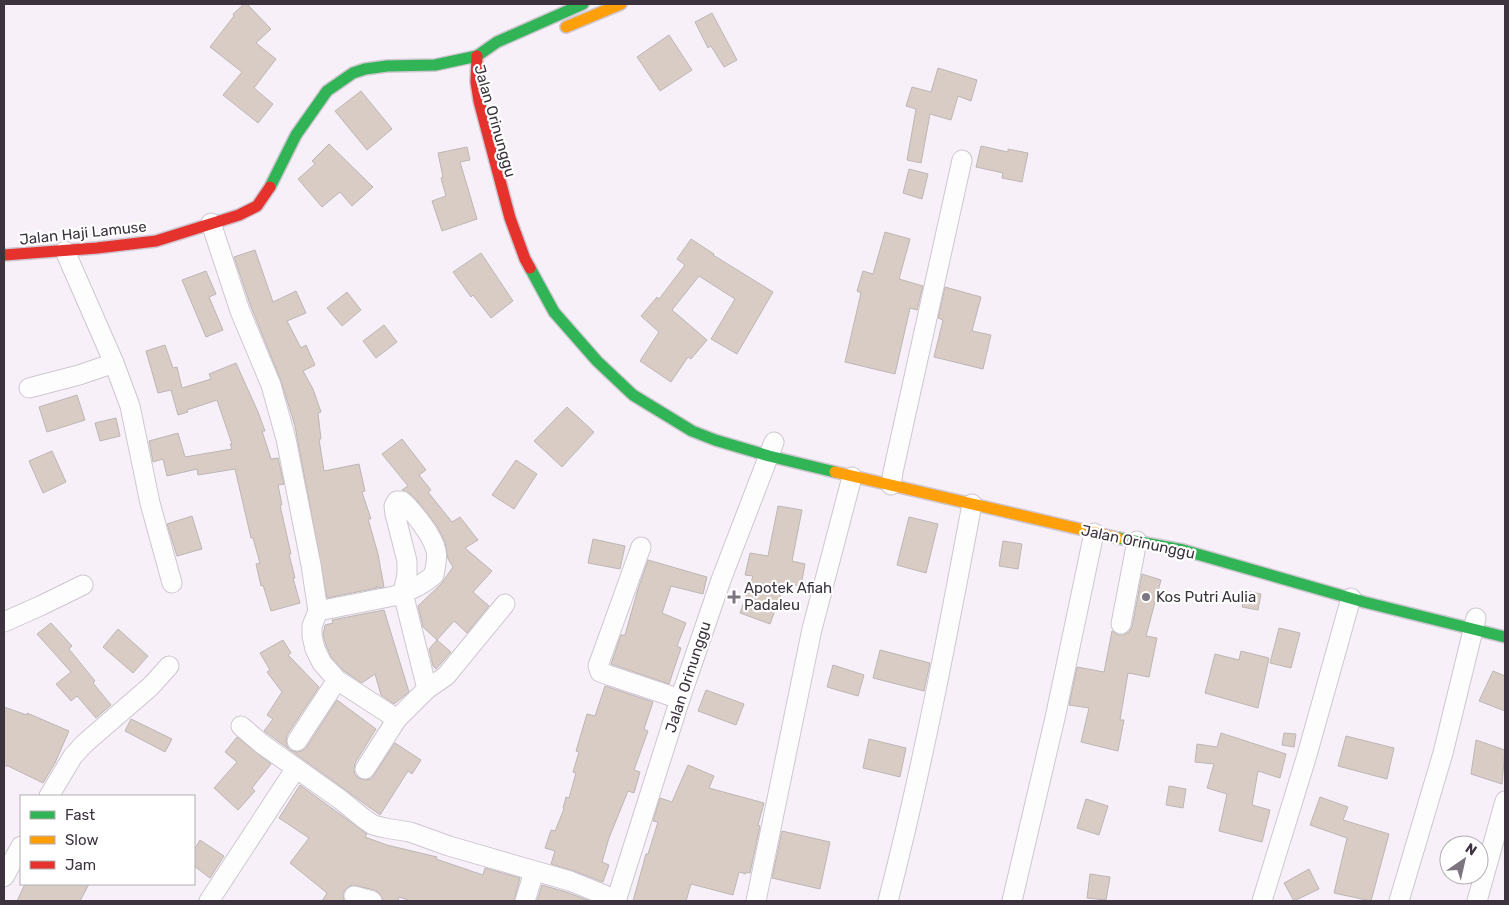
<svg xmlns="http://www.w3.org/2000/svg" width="1509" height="905" font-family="Rubik,sans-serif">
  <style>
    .building { fill: #d9ccc5; stroke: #bdb6b5 }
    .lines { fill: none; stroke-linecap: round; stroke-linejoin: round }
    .street-casing { stroke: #cec6d0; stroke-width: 21 }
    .fast-casing { stroke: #cec6d0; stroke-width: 14 }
    .slow-casing { stroke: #cec6d0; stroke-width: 14 }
    .jam-casing { stroke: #cec6d0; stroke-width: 14 }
    .street { stroke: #fefdfe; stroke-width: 19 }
    .fast { stroke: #30b455; stroke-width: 11 }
    .slow { stroke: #ff9f0a; stroke-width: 11 }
    .jam { stroke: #e5322d; stroke-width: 11 }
    .poi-dot { fill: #7d757f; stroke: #fff; stroke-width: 2 }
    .labels { text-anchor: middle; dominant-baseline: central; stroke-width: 4.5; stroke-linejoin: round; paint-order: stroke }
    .street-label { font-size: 15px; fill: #3c333e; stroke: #fff }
    .poi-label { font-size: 15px; fill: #3c333e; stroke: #fff; text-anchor: start }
  </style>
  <rect width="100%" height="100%" fill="#f7f0f9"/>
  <g class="building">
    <path d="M 244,4 L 247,4 L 271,29 L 256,43 L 276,59 L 254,88 L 273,104 L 258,123 L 223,95 L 242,72 L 210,47 L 234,16 L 233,14 Z"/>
    <path d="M 712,13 L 737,60 L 724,67 L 711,46 L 708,48 L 695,22 Z"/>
    <path d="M 669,35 L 692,70 L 660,91 L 637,57 Z"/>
    <path d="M 938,68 L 977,80 L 971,101 L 958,96 L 951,120 L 930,114 L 921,163 L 907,160 L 916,109 L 906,106 L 912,87 L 931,92 Z"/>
    <path d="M 361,91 L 392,129 L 367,150 L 335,111 Z"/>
    <path d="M 329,144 L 373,187 L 352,206 L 340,192 L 322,207 L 298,179 L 315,164 L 312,161 Z"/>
    <path d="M 981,146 L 1008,152 L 1008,149 L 1028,153 L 1022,182 L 1002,178 L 1003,173 L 976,167 Z"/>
    <path d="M 467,147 L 470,160 L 460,162 L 477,219 L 442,231 L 432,201 L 446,196 L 441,178 L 443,177 L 438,153 Z"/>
    <path d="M 909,169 L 928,174 L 922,199 L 903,193 Z"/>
    <path d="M 885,232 L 910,239 L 899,279 L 923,286 L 917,310 L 910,308 L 895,374 L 845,362 L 861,293 L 857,291 L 863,271 L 873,274 Z"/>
    <path d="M 691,239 L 714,254 L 713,255 L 773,292 L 737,354 L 711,339 L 735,299 L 699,276 L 672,310 L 707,340 L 691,359 L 688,357 L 671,382 L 640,361 L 659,332 L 641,316 L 657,297 L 659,299 L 685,265 L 677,259 Z"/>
    <path d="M 255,250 L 273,302 L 296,291 L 306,313 L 287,321 L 301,348 L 306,345 L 315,365 L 303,371 L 313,389 L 321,412 L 318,413 L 321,439 L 319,439 L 324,471 L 359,464 L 365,491 L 362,492 L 371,519 L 368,519 L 378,554 L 384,587 L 379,588 L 376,586 L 377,588 L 327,598 L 295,426 L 281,381 L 251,307 L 234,257 Z"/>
    <path d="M 481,253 L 513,301 L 491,318 L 473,295 L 471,297 L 453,272 Z"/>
    <path d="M 206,271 L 216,294 L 209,297 L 223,330 L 206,337 L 182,280 Z"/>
    <path d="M 945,287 L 981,297 L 972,331 L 991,335 L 983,369 L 934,357 L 943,320 L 938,318 Z"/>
    <path d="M 347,292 L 361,310 L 342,326 L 327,308 Z"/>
    <path d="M 384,325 L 397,342 L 376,358 L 363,341 Z"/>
    <path d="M 165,345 L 173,368 L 177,367 L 182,388 L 211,379 L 209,374 L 236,363 L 258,412 L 265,431 L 262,431 L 271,459 L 278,458 L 284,484 L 278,485 L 282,505 L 280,505 L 291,554 L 289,554 L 295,578 L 293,578 L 300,603 L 271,611 L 263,585 L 261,586 L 256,564 L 260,563 L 253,538 L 251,538 L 235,469 L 198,475 L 197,469 L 167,476 L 163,459 L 153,462 L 149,441 L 178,433 L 185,457 L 232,449 L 230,444 L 232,444 L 217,400 L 187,410 L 188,412 L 178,415 L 171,390 L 158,393 L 146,351 Z"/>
    <path d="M 77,395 L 85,420 L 47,432 L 39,407 Z"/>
    <path d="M 567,407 L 594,432 L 562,467 L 534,441 Z"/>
    <path d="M 116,418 L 120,436 L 100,441 L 95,423 Z"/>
    <path d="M 402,439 L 426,470 L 419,475 L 431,490 L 428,492 L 452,522 L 460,517 L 478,540 L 465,548 L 492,571 L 473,592 L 489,606 L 467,633 L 454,621 L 437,640 L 423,627 L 418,606 L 441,584 L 453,567 L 448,559 L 445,542 L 437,526 L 415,498 L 409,493 L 402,490 L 408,486 L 382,454 Z"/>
    <path d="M 52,451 L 66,482 L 43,493 L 29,461 Z"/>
    <path d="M 516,460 L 537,474 L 514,509 L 492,495 Z"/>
    <path d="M 778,506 L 802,510 L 792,561 L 805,564 L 801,586 L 785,583 L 770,624 L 740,613 L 753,576 L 745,575 L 750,553 L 768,556 Z"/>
    <path d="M 192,516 L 202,549 L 177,556 L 167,524 Z"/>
    <path d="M 909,517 L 938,524 L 926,573 L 897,565 Z"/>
    <path d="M 593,539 L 625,546 L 620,569 L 588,563 Z"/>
    <path d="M 1003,541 L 1022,544 L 1018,569 L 999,566 Z"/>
    <path d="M 648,560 L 707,577 L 703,594 L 671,586 L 662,613 L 686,623 L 677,646 L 681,648 L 669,684 L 611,664 L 621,635 L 625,635 L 638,589 Z"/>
    <path d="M 1142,574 L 1161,580 L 1146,636 L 1157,638 L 1149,677 L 1128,673 L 1120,720 L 1124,720 L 1118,751 L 1081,742 L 1089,708 L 1069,705 L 1077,667 L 1104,672 L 1112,631 L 1118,635 L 1124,635 L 1129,632 L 1132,627 Z"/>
    <path d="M 1246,591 L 1261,594 L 1258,610 L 1242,607 Z"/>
    <path d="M 384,610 L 409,692 L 394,704 L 381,695 L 375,674 L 362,683 L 344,671 L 331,657 L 326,645 L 323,635 L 325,625 L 333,623 L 332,620 Z"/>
    <path d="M 51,623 L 72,646 L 69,649 L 95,681 L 93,683 L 111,705 L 96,718 L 77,696 L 71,701 L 56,684 L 71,672 L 37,634 Z"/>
    <path d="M 1279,628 L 1300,633 L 1291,668 L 1270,663 Z"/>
    <path d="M 118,629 L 148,656 L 133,673 L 103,647 Z"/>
    <path d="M 283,640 L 291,653 L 288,655 L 319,687 L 287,735 L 286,741 L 287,746 L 290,750 L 297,752 L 302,751 L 306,748 L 337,700 L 376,729 L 355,763 L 354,769 L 355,775 L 359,778 L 365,780 L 371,779 L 374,775 L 395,743 L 421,760 L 412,774 L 408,771 L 380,815 L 264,731 L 273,719 L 267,715 L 282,692 L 267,672 L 270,670 L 260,653 Z"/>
    <path d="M 437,640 L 451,652 L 436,669 L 433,666 L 429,649 Z"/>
    <path d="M 880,650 L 930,663 L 924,691 L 873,678 Z"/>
    <path d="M 1241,651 L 1269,658 L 1258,708 L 1205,693 L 1215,654 L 1239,660 Z"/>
    <path d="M 833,665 L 864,675 L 858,696 L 827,687 Z"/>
    <path d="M 1493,671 L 1505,676 L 1505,711 L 1479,701 Z"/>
    <path d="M 605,686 L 653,702 L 644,729 L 648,731 L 634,770 L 640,772 L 634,793 L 628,791 L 609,838 L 602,862 L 609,865 L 603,882 L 574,871 L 551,864 L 555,851 L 545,848 L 551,830 L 555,831 L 564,809 L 563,808 L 566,797 L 569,798 L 576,773 L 573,772 L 579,752 L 576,751 L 587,714 L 595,716 Z"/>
    <path d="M 706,690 L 744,704 L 736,725 L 698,711 Z"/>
    <path d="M 4,707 L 27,715 L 27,713 L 69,731 L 55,763 L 43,783 L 8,766 L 4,766 Z"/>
    <path d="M 131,719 L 172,739 L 165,752 L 125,731 Z"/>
    <path d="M 1221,733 L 1286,754 L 1280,778 L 1258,771 L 1252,805 L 1270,810 L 1262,842 L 1219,831 L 1227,794 L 1207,788 L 1214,764 L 1195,762 L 1197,744 L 1217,747 Z"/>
    <path d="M 1284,733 L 1296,734 L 1294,747 L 1282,745 Z"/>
    <path d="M 1346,736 L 1394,748 L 1387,779 L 1338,766 Z"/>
    <path d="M 237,737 L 271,764 L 252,788 L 255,791 L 238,810 L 214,788 L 237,762 L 225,752 Z"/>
    <path d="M 869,739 L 906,748 L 900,777 L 863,768 Z"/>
    <path d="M 1476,740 L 1505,750 L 1502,784 L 1471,774 Z"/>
    <path d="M 688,765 L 714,776 L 709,788 L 764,803 L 758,825 L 760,826 L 750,873 L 746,872 L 746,874 L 739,872 L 733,895 L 691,884 L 686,901 L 633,901 L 646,854 L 648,854 L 658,822 L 653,821 L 660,798 L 672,802 Z"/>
    <path d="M 300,785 L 367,834 L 365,837 L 387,845 L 437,857 L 436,859 L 483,875 L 485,868 L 520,878 L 514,901 L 411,901 L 399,897 L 398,901 L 383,901 L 380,894 L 375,890 L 352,885 L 347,888 L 343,893 L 344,901 L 322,901 L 327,893 L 290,863 L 309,838 L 279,818 Z"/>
    <path d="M 1169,786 L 1186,789 L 1183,808 L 1166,805 Z"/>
    <path d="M 1320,797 L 1348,807 L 1343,820 L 1389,834 L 1371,901 L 1334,893 L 1347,838 L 1310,825 Z"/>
    <path d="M 1086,799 L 1108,806 L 1099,835 L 1077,828 Z"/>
    <path d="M 782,831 L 830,842 L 820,889 L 772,878 Z"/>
    <path d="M 200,840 L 224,856 L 210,878 L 194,866 L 194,850 Z"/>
    <path d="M 1309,869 L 1319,889 L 1294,901 L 1284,883 Z"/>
    <path d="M 1090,874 L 1110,877 L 1106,900 L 1087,898 Z"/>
    <path d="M 25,884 L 89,884 L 80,901 L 17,901 Z"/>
    <path d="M 542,885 L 566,892 L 590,901 L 537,901 Z"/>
  </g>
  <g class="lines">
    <g class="street-casing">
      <g id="street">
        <path d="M 211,223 L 240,311 L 271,385 L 286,439 L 311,565 L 318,611 L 312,626 L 312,636 L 315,649 L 322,663 L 337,680 L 397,719"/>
        <path d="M 65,251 L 114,363 L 130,406 L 150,503 L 172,583"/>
        <path d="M 29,388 L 79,375 L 114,363"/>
        <path d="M 891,485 L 893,472 L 962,160"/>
        <path d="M 641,547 L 598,666 L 600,672 L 608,675 L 680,699"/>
        <path d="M 318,611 L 394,596 C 411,590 419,587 434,575 C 435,568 438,559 436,551 C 433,536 413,511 402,501 L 397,501 L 394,506 L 395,514 L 407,561 L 407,574 L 403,593 L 427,689 L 397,719 L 365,769"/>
        <path d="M 4,622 L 40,606 L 83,585"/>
        <path d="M 1121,624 L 1137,541"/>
        <path d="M 427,689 L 446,676 L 505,604"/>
        <path d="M 241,726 L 262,744 L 341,800 L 363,818 L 373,825 L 385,828 L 410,832 L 449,846 L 570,881 L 617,900"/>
        <path d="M 297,741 L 337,680"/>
        <path d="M 49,796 L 73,756 L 84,744 L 151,686 L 169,666"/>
        <path d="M 4,877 L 21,846"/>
        <path d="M 354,896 L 372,901"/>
        <path d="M 209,901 L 296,768"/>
        <path d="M 525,901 L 534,872"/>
        <path d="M 616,901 L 680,699 L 721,580 L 774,442"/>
        <path d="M 756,901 L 812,629 L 852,477"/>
        <path d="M 888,901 C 922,770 947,637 972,504"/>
        <path d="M 1012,901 L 1055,718 L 1094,533"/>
        <path d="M 1262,901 L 1307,755 L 1351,598"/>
        <path d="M 1399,901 L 1443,753 L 1476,618"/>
        <path d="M 1477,901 L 1505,801"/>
      </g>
    </g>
    <g class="fast-casing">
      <g id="fast">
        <path d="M 270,187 L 296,135 L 327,91 L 353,73 L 365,69 L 387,66 L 435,65 L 477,56 L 497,42 L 583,4"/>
        <path d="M 530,268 L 554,312 L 597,361 L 633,395 L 692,431 L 715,440 L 769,456 L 835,472"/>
        <path d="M 1118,538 L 1183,550 L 1364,602 L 1505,637"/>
      </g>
    </g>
    <g class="slow-casing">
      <g id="slow">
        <path d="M 566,27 L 621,4"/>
        <path d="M 835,472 L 1118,538"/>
      </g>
    </g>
    <g class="jam-casing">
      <g id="jam">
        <path d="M 477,56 L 476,82 L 479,101 L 510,218 L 525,259 L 530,268"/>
        <path d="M 4,255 L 97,248 L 156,241 L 239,215 L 257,206 L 270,187"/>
      </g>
    </g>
    <use href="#street" class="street"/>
    <use href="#fast" class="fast"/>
    <use href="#slow" class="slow"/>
    <use href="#jam" class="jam"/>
  </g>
  <g class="poi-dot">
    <path d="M731.5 589.5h5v5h5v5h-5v5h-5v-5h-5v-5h5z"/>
    <circle cx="1146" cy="597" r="5"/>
  </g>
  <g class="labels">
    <g class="street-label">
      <text transform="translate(495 121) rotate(74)">Jalan Orinunggu</text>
      <text transform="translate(83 233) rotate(-6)">Jalan Haji Lamuse</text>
      <text transform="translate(1138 542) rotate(12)">Jalan Orinunggu</text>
      <text transform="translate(688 677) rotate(-72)">Jalan Orinunggu</text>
    </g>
    <g class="poi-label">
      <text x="744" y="588">Apotek Afiah<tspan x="744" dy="17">Padaleu</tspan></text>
      <text x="1156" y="597">Kos Putri Aulia</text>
    </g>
  </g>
  <rect width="1509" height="905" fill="none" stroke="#3c333e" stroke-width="10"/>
  <rect x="20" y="795" width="175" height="90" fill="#ffffff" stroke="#b1adb2"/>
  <rect x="30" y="811" width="25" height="8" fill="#30b455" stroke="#b1adb2"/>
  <text x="65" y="820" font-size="15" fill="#3c333e">Fast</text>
  <rect x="30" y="836" width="25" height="8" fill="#ff9f0a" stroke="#b1adb2"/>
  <text x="65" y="845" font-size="15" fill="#3c333e">Slow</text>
  <rect x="30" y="861" width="25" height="8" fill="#e5322d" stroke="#b1adb2"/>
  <text x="65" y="870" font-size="15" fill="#3c333e">Jam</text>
  <g transform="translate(1464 860) rotate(34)"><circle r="24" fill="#ffffff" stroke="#b1adb2"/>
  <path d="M0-4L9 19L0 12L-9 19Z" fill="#7d757f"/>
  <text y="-8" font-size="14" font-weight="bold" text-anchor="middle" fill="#3c333e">N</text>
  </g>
</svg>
